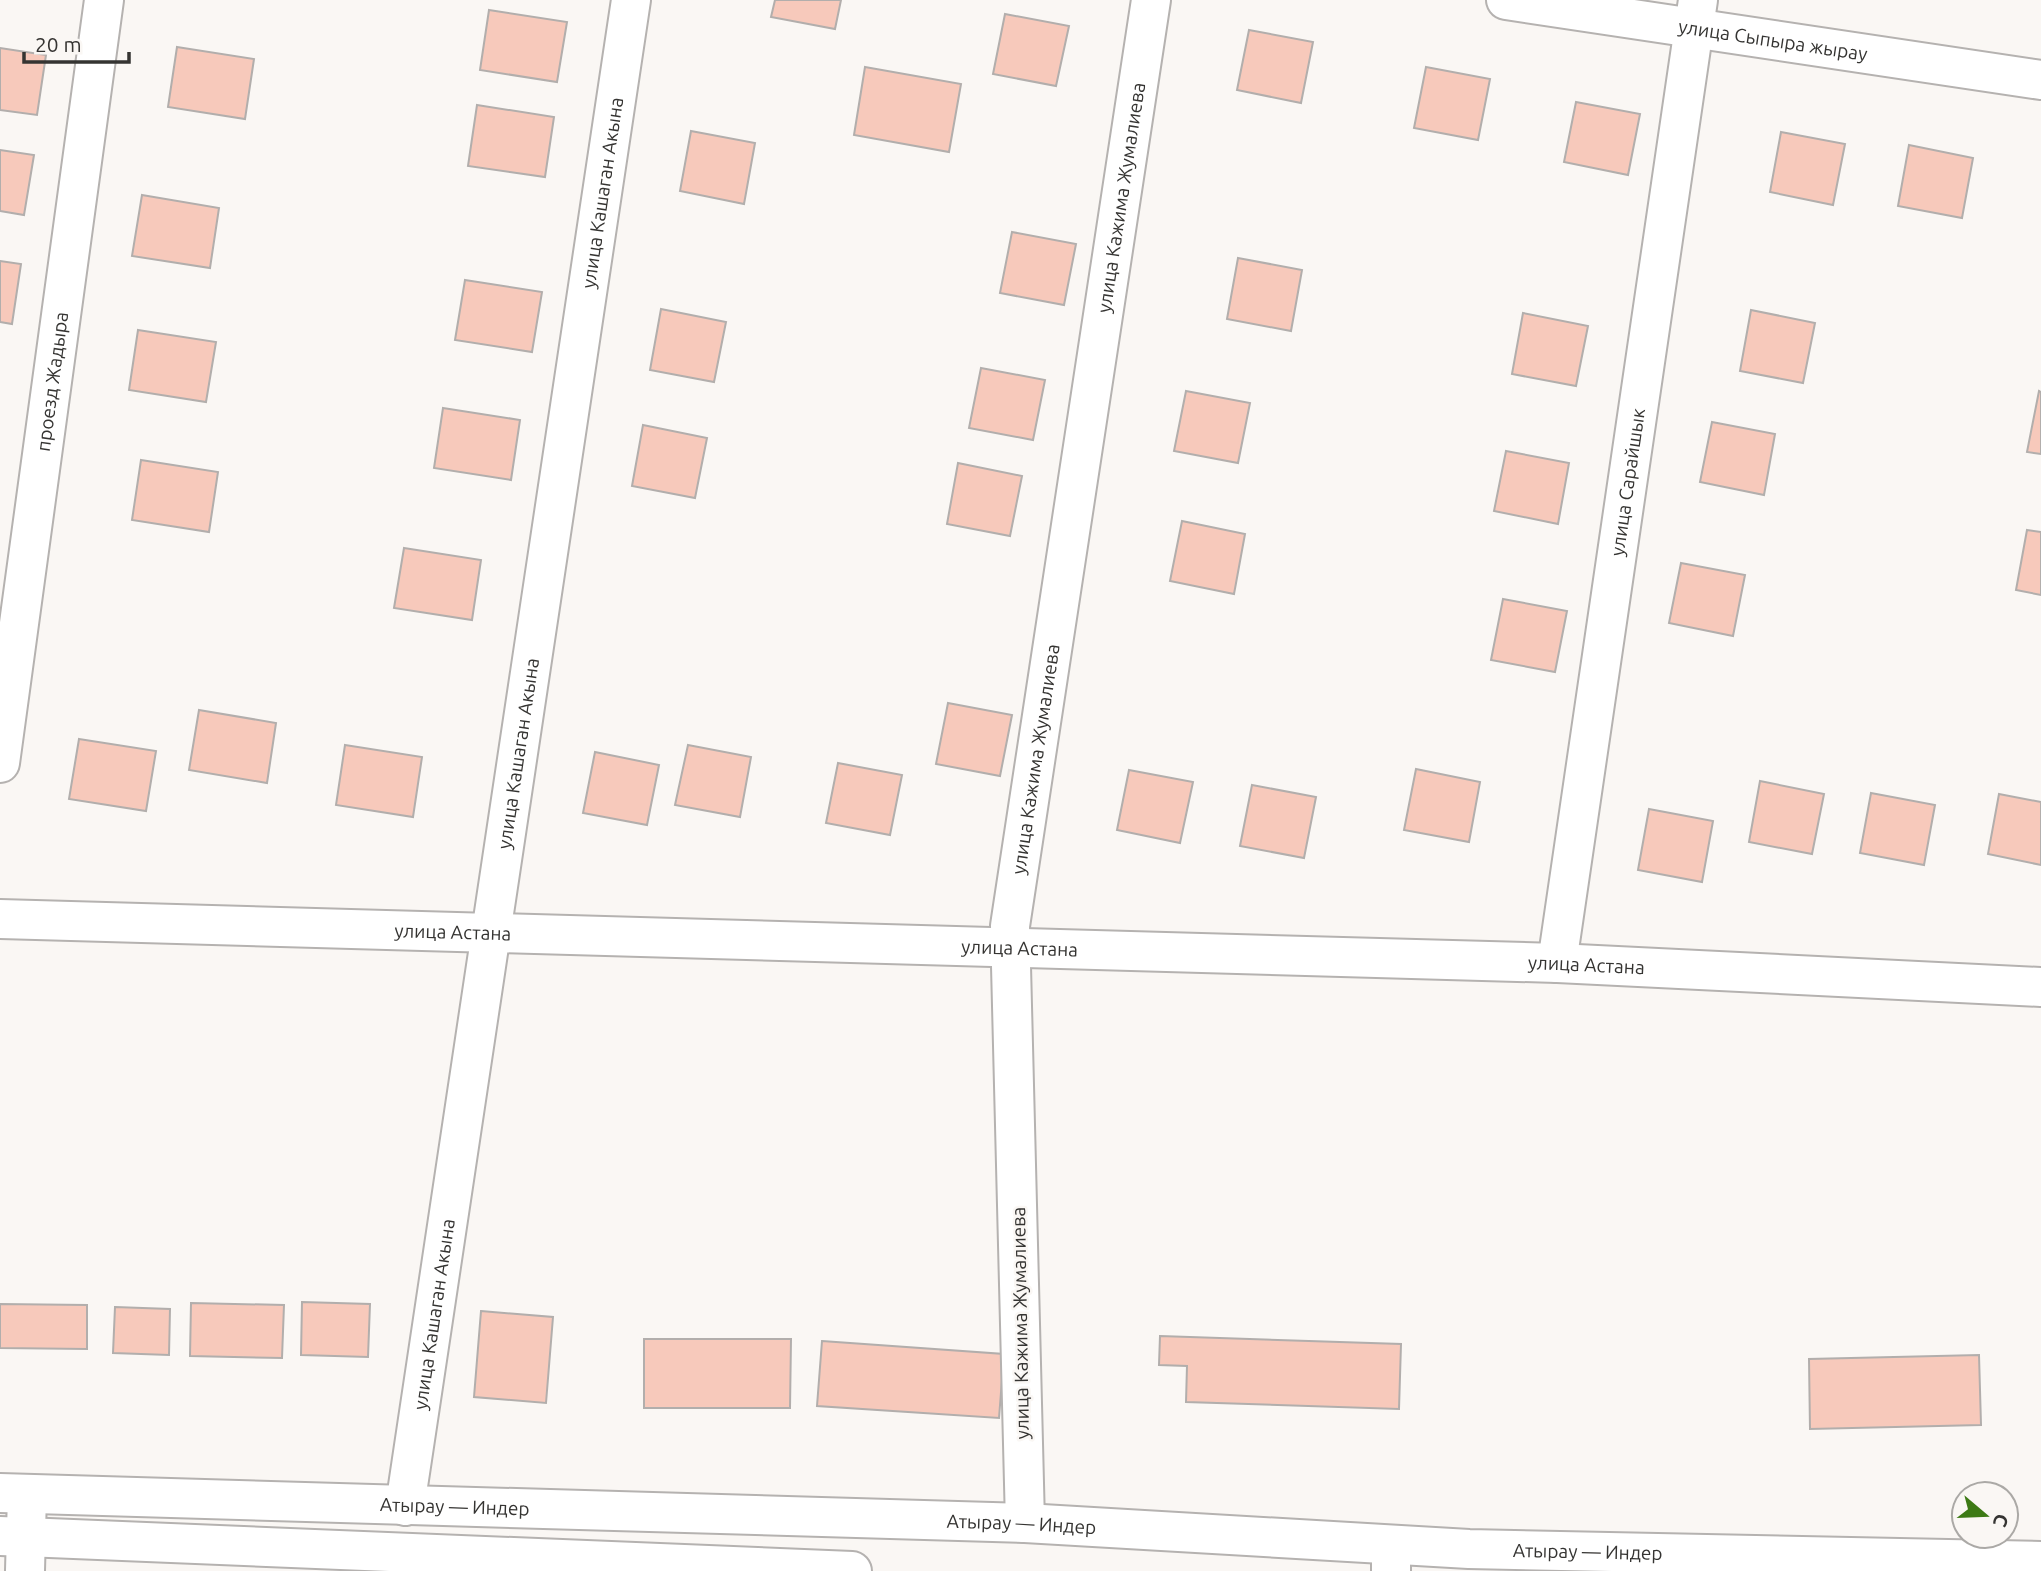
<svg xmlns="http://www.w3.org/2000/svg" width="2041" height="1571" font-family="Ubuntu,sans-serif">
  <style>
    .building { fill: #f7c9bb; stroke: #b2aeac; stroke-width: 2 }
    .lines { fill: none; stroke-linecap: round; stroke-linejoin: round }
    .minor-casing { stroke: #b5b2b0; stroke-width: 42 }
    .tertiary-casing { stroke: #b5b2b0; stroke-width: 42 }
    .secondary-casing { stroke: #b5b2b0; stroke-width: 42 }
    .minor { stroke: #fff; stroke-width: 38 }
    .tertiary { stroke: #fff; stroke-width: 38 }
    .secondary { stroke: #fff; stroke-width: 38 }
    .labels { text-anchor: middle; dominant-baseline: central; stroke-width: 5; stroke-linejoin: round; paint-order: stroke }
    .street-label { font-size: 19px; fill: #353432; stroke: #faf7f4 }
  </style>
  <rect width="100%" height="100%" fill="#faf7f4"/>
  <g class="building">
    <path d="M 775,0 L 841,0 L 835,29 L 771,17 Z"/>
    <path d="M 489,10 L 567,22 L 557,82 L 480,70 Z"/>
    <path d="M 1005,14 L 1069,26 L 1056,86 L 993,74 Z"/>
    <path d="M 1249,30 L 1313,42 L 1301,103 L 1237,90 Z"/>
    <path d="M 177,47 L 254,59 L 245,119 L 168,107 Z"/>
    <path d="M 0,48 L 46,55 L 37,115 L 0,110 Z"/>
    <path d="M 865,67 L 961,84 L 949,152 L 854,135 Z"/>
    <path d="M 1426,67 L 1490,79 L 1478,140 L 1414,128 Z"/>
    <path d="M 1576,102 L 1640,114 L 1628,175 L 1564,162 Z"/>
    <path d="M 477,105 L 554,117 L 545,177 L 468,166 Z"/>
    <path d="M 691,131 L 755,143 L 744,204 L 680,191 Z"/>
    <path d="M 1781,132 L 1845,144 L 1833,205 L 1770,192 Z"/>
    <path d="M 1909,145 L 1973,158 L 1962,218 L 1898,206 Z"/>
    <path d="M 0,150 L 34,155 L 24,215 L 0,211 Z"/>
    <path d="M 142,195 L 219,208 L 210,268 L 132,256 Z"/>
    <path d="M 1012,232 L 1076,244 L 1064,305 L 1000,293 Z"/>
    <path d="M 1238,258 L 1302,270 L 1291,331 L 1227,319 Z"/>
    <path d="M 0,261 L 21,264 L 12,324 L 0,322 Z"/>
    <path d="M 465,280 L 542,292 L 532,352 L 455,340 Z"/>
    <path d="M 661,309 L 726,322 L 714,382 L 650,370 Z"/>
    <path d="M 1751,310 L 1815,323 L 1803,383 L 1740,371 Z"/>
    <path d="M 1523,313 L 1588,326 L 1576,386 L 1512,374 Z"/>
    <path d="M 138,330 L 216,342 L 206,402 L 129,390 Z"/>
    <path d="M 981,368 L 1045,380 L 1033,440 L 969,428 Z"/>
    <path d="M 1186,391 L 1250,403 L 1238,463 L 1174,451 Z"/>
    <path d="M 2039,391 L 2041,392 L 2041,454 L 2027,452 Z"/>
    <path d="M 443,408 L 520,420 L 511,480 L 434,468 Z"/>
    <path d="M 1712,422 L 1775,434 L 1764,495 L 1700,482 Z"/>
    <path d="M 643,425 L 707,438 L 695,498 L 632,486 Z"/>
    <path d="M 1506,451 L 1569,463 L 1558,524 L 1494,511 Z"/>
    <path d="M 141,460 L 218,472 L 209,532 L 132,520 Z"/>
    <path d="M 958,463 L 1022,476 L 1010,536 L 947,524 Z"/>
    <path d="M 1182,521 L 1245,534 L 1234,594 L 1170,581 Z"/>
    <path d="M 2027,530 L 2041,532 L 2041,595 L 2016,590 Z"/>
    <path d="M 404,548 L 481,560 L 472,620 L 394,608 Z"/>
    <path d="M 1681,563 L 1745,575 L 1733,636 L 1669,623 Z"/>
    <path d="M 1503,599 L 1567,611 L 1555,672 L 1491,660 Z"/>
    <path d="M 948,703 L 1012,715 L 1000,776 L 936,764 Z"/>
    <path d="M 199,710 L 276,723 L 267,783 L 189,770 Z"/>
    <path d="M 79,739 L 156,751 L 146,811 L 69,799 Z"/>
    <path d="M 345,745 L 422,757 L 413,817 L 336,805 Z"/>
    <path d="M 688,745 L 751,757 L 740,817 L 675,805 Z"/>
    <path d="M 595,752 L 659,765 L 647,825 L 583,813 Z"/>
    <path d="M 838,763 L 902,775 L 890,835 L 826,823 Z"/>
    <path d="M 1416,769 L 1480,782 L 1469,842 L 1404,830 Z"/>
    <path d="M 1129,770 L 1193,782 L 1180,843 L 1117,830 Z"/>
    <path d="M 1760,781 L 1824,794 L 1812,854 L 1749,842 Z"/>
    <path d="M 1252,785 L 1316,797 L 1304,858 L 1240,846 Z"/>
    <path d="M 1871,793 L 1935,805 L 1924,865 L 1860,853 Z"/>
    <path d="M 1999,794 L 2041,802 L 2041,865 L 1988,854 Z"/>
    <path d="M 1649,809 L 1713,821 L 1702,882 L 1638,870 Z"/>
    <path d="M 302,1302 L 370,1304 L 368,1357 L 301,1355 Z"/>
    <path d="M 191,1303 L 284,1305 L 282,1358 L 190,1356 Z"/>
    <path d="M 0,1304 L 87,1305 L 87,1349 L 0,1348 Z"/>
    <path d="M 115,1307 L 170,1309 L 169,1355 L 113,1353 Z"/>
    <path d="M 481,1311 L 553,1317 L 546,1403 L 474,1397 Z"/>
    <path d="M 1160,1336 L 1401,1344 L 1399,1409 L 1186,1402 L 1187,1366 L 1159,1365 Z"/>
    <path d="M 644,1339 L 791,1339 L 790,1408 L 644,1408 Z"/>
    <path d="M 822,1341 L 1004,1354 L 999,1418 L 817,1406 Z"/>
    <path d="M 1979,1355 L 1981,1425 L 1810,1429 L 1809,1359 Z"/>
  </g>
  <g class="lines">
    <g class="minor-casing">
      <g id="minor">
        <path id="s1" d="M 1506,0 L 2041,80"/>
        <path id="s2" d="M 0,763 L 104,0"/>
        <path id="s3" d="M 0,919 L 1557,963 L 2041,987"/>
        <path id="s4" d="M 1557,963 L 1698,0"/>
        <path id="s5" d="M 405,1506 L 631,0"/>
        <path id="s6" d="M 1025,1523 L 1010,926 L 1151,0"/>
        <path d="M 1391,1546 L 1391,1571"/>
      </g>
    </g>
    <g class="tertiary-casing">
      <path id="tertiary" d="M 25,1571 L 27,1494"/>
    </g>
    <g class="secondary-casing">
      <g id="secondary">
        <path id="s7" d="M 0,1493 L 1025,1523 L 1469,1549 L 2041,1561"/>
        <path d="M 0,1536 L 852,1571"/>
      </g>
    </g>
    <use href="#minor" class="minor"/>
    <use href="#tertiary" class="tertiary"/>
    <use href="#secondary" class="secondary"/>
  </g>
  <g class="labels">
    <g class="street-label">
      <text stroke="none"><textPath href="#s1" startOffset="270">улица Сыпыра жырау</textPath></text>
      <text stroke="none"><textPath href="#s5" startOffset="1328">улица Кашаган Акына</textPath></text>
      <text stroke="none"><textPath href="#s6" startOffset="1334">улица Кажима Жумалиева</textPath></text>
      <text stroke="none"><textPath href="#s2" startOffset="385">проезд Жадыра</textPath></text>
      <text stroke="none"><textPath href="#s4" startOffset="486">улица Сарайшык</textPath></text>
      <text stroke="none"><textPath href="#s5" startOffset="761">улица Кашаган Акына</textPath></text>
      <text stroke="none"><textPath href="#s6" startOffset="766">улица Кажима Жумалиева</textPath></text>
      <text stroke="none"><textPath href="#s3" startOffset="453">улица Астана</textPath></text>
      <text stroke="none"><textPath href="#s3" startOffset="1020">улица Астана</textPath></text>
      <text stroke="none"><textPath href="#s3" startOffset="1587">улица Астана</textPath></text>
      <text stroke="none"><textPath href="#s5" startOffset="194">улица Кашаган Акына</textPath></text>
      <text transform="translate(1020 1323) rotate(-91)">улица Кажима Жумалиева</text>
      <text stroke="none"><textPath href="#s7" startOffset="455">Атырау — Индер</textPath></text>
      <text stroke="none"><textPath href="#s7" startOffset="1022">Атырау — Индер</textPath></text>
      <text stroke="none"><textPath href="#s7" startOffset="1589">Атырау — Индер</textPath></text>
    </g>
  </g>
  <g transform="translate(1985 1515) rotate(109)"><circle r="33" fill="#faf7f4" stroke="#aba9a6" stroke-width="2"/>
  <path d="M0-5L12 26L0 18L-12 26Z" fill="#3d7a15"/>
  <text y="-10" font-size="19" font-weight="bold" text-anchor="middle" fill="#353432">С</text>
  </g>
  <path d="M24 52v10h105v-10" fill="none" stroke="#353432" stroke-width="3.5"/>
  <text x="35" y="52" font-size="21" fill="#353432" stroke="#faf7f4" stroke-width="5" paint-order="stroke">20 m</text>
</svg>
